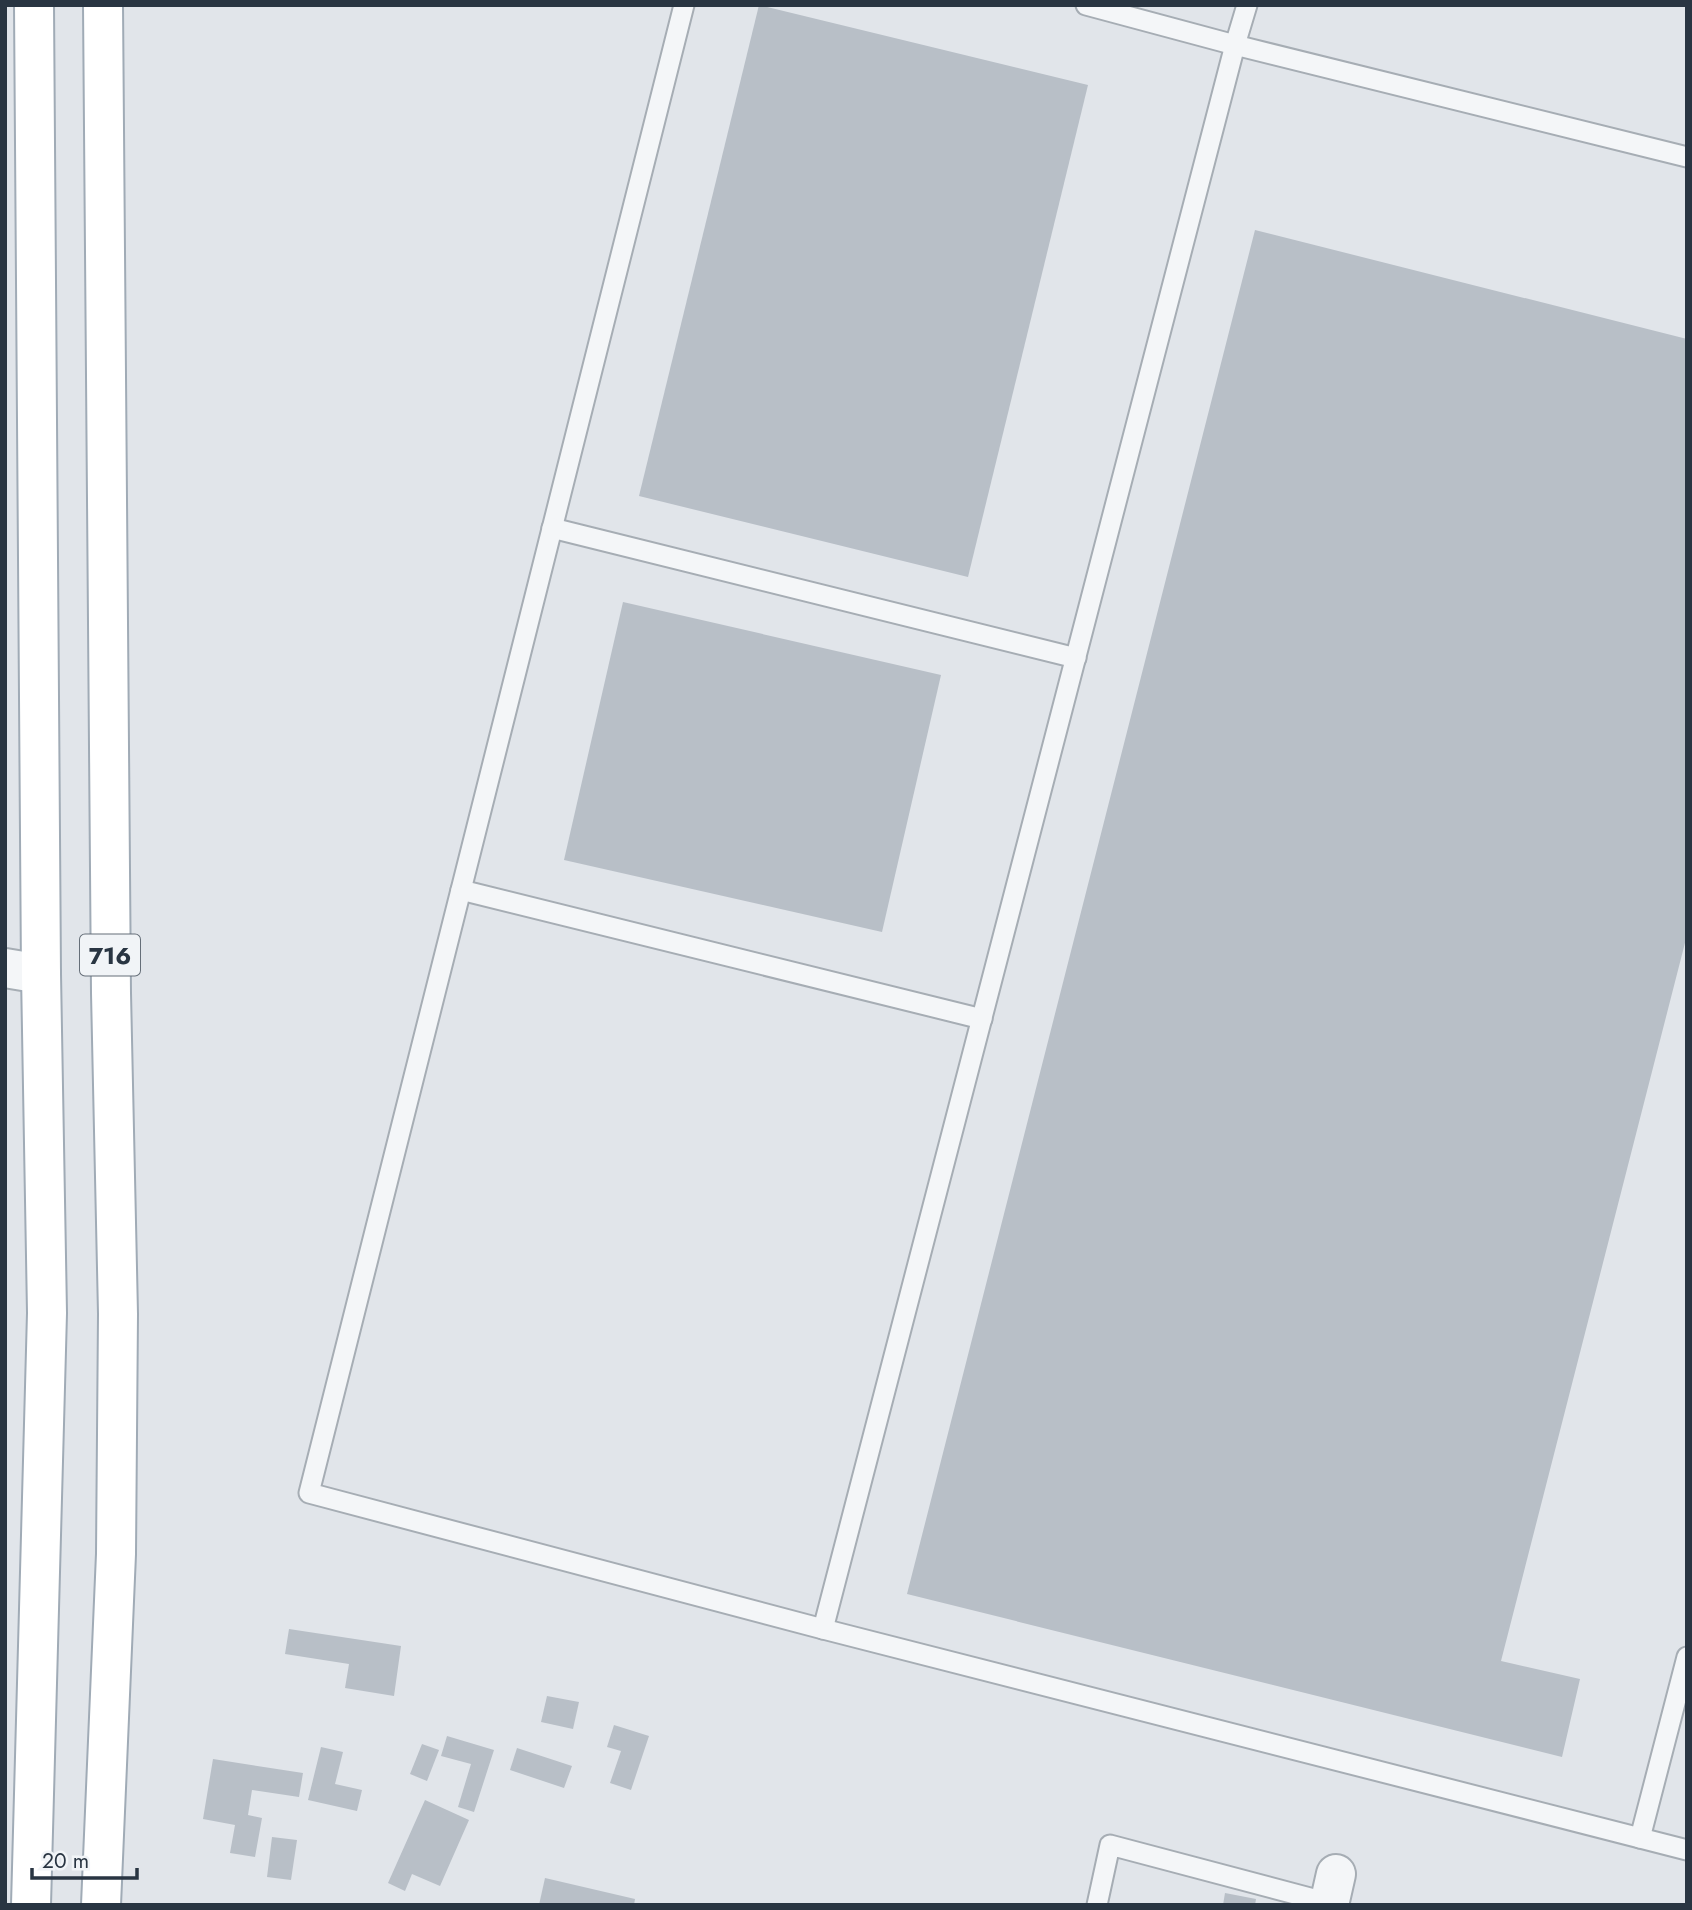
<svg xmlns="http://www.w3.org/2000/svg" width="1692" height="1910" font-family="Jost,sans-serif">
  <style>
    .building { fill: #b8bfc7 }
    .lines { fill: none; stroke-linecap: round; stroke-linejoin: round }
    .service-casing { stroke: #a6adb4; stroke-width: 23 }
    .minor-casing { stroke: #a6adb4; stroke-width: 42 }
    .primary-casing { stroke: #a0abb6; stroke-width: 42 }
    .service { stroke: #f4f6f8; stroke-width: 19 }
    .minor { stroke: #f4f6f8; stroke-width: 38 }
    .primary { stroke: #fff; stroke-width: 38 }
    .labels { text-anchor: middle; dominant-baseline: central; stroke-width: 6; stroke-linejoin: round; paint-order: stroke }
    .shield { fill: #f1f4f7; stroke: #656e78; stroke-width: 2 }
    .shield-label { font-size: 24px; font-weight: bold; fill: #293542 }
  </style>
  <rect width="100%" height="100%" fill="#e1e5ea"/>
  <g class="building">
    <path d="M 759,5 L 1088,85 L 968,577 L 639,496 Z"/>
    <path d="M 1255,230 L 1687,339 L 1687,935 L 1501,1661 L 1580,1679 L 1562,1757 L 907,1594 Z"/>
    <path d="M 623,602 L 941,675 L 882,932 L 564,860 Z"/>
    <path d="M 289,1629 L 401,1646 L 394,1696 L 345,1688 L 349,1664 L 285,1654 Z"/>
    <path d="M 547,1696 L 579,1702 L 573,1729 L 541,1722 Z"/>
    <path d="M 614,1725 L 649,1736 L 631,1790 L 610,1783 L 621,1751 L 607,1747 Z"/>
    <path d="M 447,1736 L 494,1750 L 474,1812 L 458,1807 L 471,1764 L 441,1756 Z"/>
    <path d="M 422,1744 L 439,1750 L 427,1781 L 410,1774 Z"/>
    <path d="M 321,1747 L 343,1752 L 335,1784 L 362,1790 L 357,1811 L 308,1800 Z"/>
    <path d="M 517,1748 L 572,1766 L 564,1788 L 510,1770 Z"/>
    <path d="M 213,1759 L 303,1773 L 299,1797 L 252,1790 L 248,1815 L 262,1818 L 255,1857 L 230,1853 L 235,1825 L 203,1819 Z"/>
    <path d="M 425,1800 L 469,1820 L 440,1886 L 412,1874 L 405,1891 L 388,1883 Z"/>
    <path d="M 272,1837 L 297,1840 L 291,1880 L 267,1877 Z"/>
    <path d="M 545,1878 L 635,1899 L 634,1905 L 539,1905 Z"/>
    <path d="M 1225,1893 L 1256,1899 L 1255,1905 L 1223,1905 Z"/>
  </g>
  <g class="lines">
    <g class="service-casing">
      <g id="service">
        <path d="M 684,5 L 309,1493 L 823,1629 L 1687,1850"/>
        <path d="M 1086,5 L 1235,45 L 1687,157"/>
        <path d="M 552,528 L 1076,658"/>
        <path d="M 461,890 L 982,1019"/>
        <path d="M 823,1629 L 1235,45 L 1247,5"/>
        <path d="M 1640,1838 L 1687,1657"/>
        <path d="M 1097,1905 L 1110,1845 L 1329,1903"/>
      </g>
    </g>
    <g class="minor-casing">
      <g id="minor">
        <path d="M 5,968 L 41,974"/>
        <path d="M 1329,1905 L 1336,1874"/>
      </g>
    </g>
    <g class="primary-casing">
      <g id="primary">
        <path d="M 31,1905 L 47,1313 L 41,974 L 34,5"/>
        <path d="M 101,1905 L 116,1554 L 118,1314 L 111,993 L 103,5"/>
      </g>
    </g>
    <use href="#service" class="service"/>
    <use href="#minor" class="minor"/>
    <use href="#primary" class="primary"/>
  </g>
  <g class="labels">
    <rect class="shield" x="80" y="934.5" width="60" height="41" rx="5"/>
    <g class="shield-label">
      <text x="110" y="955">716</text>
    </g>
  </g>
  <rect width="1692" height="1910" fill="none" stroke="#293542" stroke-width="14"/>
  <path d="M32 1868v10h105v-10" fill="none" stroke="#293542" stroke-width="3.5"/>
  <text x="42" y="1868" font-size="21" fill="#293542" stroke="#f1f4f7" stroke-width="5" paint-order="stroke">20 m</text>
</svg>
